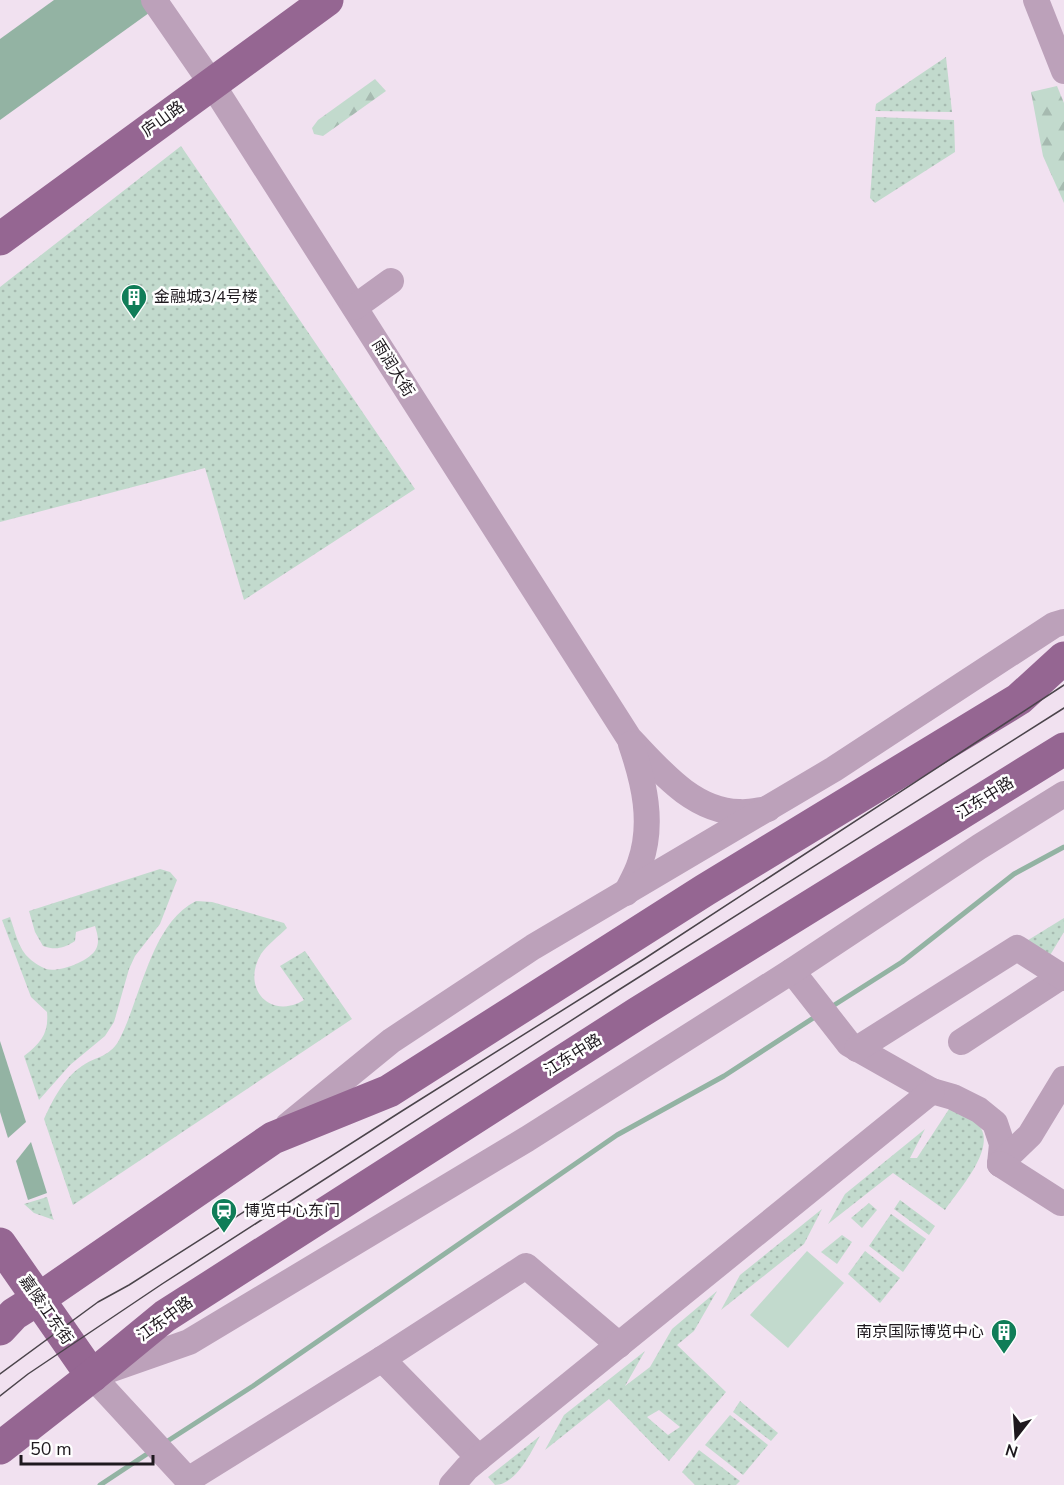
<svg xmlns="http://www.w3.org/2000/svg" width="1064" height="1485" font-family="'Nunito Sans','Noto Sans SC',sans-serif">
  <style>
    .green { fill: url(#green-dots); fill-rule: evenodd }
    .forest { fill: url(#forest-firs) }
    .pitch { fill: #c2dacd }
    .water { fill: #93b3a3 }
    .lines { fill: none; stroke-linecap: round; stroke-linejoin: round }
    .stream { stroke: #93b3a3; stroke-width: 5 }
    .minor { stroke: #bca1ba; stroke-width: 26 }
    .major { stroke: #956692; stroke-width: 33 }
    .tram { stroke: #4b444b; stroke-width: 1.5 }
    .labels { text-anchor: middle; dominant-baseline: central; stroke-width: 5; stroke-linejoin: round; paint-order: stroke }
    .street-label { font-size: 16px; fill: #1e191e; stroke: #fff }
    .poi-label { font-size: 16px; fill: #1e191e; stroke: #fff; text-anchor: start }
  </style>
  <defs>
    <pattern id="green-dots" width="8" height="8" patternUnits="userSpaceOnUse" patternTransform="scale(1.5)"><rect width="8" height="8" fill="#c2dacd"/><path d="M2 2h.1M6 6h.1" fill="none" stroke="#a6bab0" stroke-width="1.8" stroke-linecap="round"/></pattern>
    <pattern id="forest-firs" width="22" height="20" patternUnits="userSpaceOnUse" patternTransform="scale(1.5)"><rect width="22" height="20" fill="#c2dacd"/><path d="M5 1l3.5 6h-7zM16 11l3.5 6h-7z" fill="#a6bab0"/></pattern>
  </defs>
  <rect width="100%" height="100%" fill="#f1e1f0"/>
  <g class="green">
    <path d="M 946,57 L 952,112 L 875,111 L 876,104 Z"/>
    <path d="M 876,117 L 954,120 L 955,152 L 875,203 L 870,198 Z"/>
    <path d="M 181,146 L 415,489 L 244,600 L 205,468 L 0,522 L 0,287 Z"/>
    <path d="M 160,869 L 170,872 L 177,880 L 160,924 L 135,956 L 129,969 L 114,1022 L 105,1036 L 70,1065 L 39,1100 L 24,1056 C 41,1043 49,1033 47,1012 L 31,997 L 2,920 L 10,917 C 15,931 18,949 30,959 C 33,962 41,967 46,969 C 59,973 90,961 96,949 C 100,941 97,933 95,926 L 76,932 L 75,941 C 63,949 55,950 43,946 L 35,932 L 29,911 Z"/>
    <path d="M 196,901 L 212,902 L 284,923 L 287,928 C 279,936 267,945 261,954 C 241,987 269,1021 304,1000 L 280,966 L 305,951 L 352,1019 L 73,1205 L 44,1119 C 53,1099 65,1076 85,1064 C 97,1057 109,1056 118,1042 C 141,1000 150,924 196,901 Z"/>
    <path d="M 1064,918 L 1064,932 L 1049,957 L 1025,942 Z"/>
    <path d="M 951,1106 L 954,1106 C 962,1112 974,1119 980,1127 C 996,1149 958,1191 945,1210 L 893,1173 L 828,1224 L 845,1194 L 925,1129 L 910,1158 L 917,1158 Z"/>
    <path d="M 47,1197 L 53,1218 L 54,1220 L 34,1213 L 24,1204 Z"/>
    <path d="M 900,1200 L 935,1226 L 929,1235 L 894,1209 Z"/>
    <path d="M 869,1203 L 877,1210 L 862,1228 L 851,1218 Z"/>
    <path d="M 822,1209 L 804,1244 L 721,1310 L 740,1275 Z"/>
    <path d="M 891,1214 L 926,1239 L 903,1272 L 869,1246 Z"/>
    <path d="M 842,1235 L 852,1242 L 837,1264 L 821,1252 Z"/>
    <path d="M 865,1251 L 900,1278 L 880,1303 L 848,1274 Z"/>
    <path d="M 717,1291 L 694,1331 L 677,1345 L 726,1392 L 669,1461 L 609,1399 L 545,1450 L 564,1415 L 645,1351 L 625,1386 L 650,1367 L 672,1329 ZM 659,1410 L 680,1427 L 668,1435 L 647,1417 Z"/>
    <path d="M 740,1401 L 778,1433 L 771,1441 L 733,1412 Z"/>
    <path d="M 730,1415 L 768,1445 L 743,1475 L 705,1445 Z"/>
    <path d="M 540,1436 C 531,1452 516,1485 495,1485 L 488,1477 Z"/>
    <path d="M 699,1450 L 740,1481 L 736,1485 L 695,1485 L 682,1472 Z"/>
  </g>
  <g class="forest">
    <path d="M 375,79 L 386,91 L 323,136 L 314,134 L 312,128 L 318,120 Z"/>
    <path d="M 1057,86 L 1064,103 L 1064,203 L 1043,156 L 1031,92 Z"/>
  </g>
  <path class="pitch" d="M 807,1251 L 844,1283 L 788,1348 L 750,1315 Z"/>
  <g class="water">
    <path d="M 54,0 L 167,0 L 0,120 L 0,39 Z"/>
    <path d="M 0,1041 L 26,1122 L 8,1138 L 0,1112 Z"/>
    <path d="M 31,1142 L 47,1193 L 28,1200 L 16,1161 Z"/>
  </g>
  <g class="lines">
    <g class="stream">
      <path d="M 828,1009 L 902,962 L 1014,874 L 1064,847"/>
      <path d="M 163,1444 L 253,1386 L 617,1135 L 724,1076 L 818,1015"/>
      <path d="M 100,1485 L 153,1450"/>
    </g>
    <g class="minor">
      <path d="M 154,0 L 212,84 L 629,738 C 659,769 692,811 739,812 C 749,813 759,810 768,809"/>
      <path d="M 1036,0 L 1064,71"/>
      <path d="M 355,307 L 391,281"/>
      <path d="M 626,893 C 631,883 637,873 640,863 C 654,823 644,782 631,744"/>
      <path d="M 792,971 L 849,1044 L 932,1091 L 953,1097 L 979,1110 L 995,1123 L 1002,1144 L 1000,1164"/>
      <path d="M 961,1042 L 1062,976"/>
      <path d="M 857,1049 L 1017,948 L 1064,978"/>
      <path d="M 288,1125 L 391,1041 L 533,947 L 834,769 L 1054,625 L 1064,622"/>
      <path d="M 1000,1164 L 1030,1135 L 1064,1079"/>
      <path d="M 1000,1164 L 1061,1203"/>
      <path d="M 619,1345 L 526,1266 L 382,1359 L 188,1480 L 92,1376 L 189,1342 L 527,1139 L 792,971 L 979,847 L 1064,794"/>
      <path d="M 382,1359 L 479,1458"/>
      <path d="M 452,1485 L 467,1468 L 479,1458 L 932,1091"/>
    </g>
    <g class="major">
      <path d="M 0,239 L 327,0"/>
      <path d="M 0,1244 L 92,1376"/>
      <path d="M 0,1329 L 14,1314 L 49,1292 L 273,1138 L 389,1091 L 705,890 L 1019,699 L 1064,658"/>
      <path d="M 0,1448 L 92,1376 L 165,1316 L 638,1013 L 1064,749"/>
    </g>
    <g class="tram">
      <path d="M 0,1374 L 98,1302 L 129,1285 L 402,1111 L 644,959 L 1064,685"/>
      <path d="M 0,1396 L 28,1374 L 162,1284 L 617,991 L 1064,708"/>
    </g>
  </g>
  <defs>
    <g id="building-pin" transform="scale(1.35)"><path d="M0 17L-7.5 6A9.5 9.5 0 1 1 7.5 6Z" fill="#107d58" stroke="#fff"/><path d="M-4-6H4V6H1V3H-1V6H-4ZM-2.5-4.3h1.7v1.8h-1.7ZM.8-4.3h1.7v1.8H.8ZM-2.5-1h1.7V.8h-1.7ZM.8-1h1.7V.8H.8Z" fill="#fff"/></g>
    <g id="station-pin" transform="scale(1.35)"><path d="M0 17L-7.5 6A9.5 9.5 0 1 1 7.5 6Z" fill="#107d58" stroke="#fff"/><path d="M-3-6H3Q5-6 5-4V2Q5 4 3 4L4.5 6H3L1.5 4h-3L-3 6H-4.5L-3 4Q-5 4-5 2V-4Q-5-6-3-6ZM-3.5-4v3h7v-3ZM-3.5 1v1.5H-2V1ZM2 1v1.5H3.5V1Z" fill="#fff"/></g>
  </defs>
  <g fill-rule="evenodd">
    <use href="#building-pin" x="134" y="297"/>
    <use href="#station-pin" x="224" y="1211"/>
    <use href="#building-pin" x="1004" y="1332"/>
  </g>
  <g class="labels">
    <g class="street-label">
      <text transform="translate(163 119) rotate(-36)">庐山路</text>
      <text transform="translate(393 368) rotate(58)">雨润大街</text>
      <text transform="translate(985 798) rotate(-32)">江东中路</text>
      <text transform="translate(573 1055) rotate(-32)">江东中路</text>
      <text transform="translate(46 1310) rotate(55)">嘉陵江东街</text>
      <text transform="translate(165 1319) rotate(-36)">江东中路</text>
    </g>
    <g class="poi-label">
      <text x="154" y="297">金融城3/4号楼</text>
      <text x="244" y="1211">博览中心东门</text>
      <text x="984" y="1332" text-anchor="end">南京国际博览中心</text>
    </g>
  </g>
  <g transform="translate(1016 1437) rotate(197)" stroke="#ffffff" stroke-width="4.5" paint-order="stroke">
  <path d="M0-4.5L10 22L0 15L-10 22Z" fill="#1e191e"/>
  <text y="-9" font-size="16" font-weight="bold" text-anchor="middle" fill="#1e191e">N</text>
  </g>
  <path d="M21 1455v9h132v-9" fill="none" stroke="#1e191e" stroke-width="3"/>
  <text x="30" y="1455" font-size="18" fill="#1e191e" stroke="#ffffff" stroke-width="4.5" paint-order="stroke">50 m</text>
</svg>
